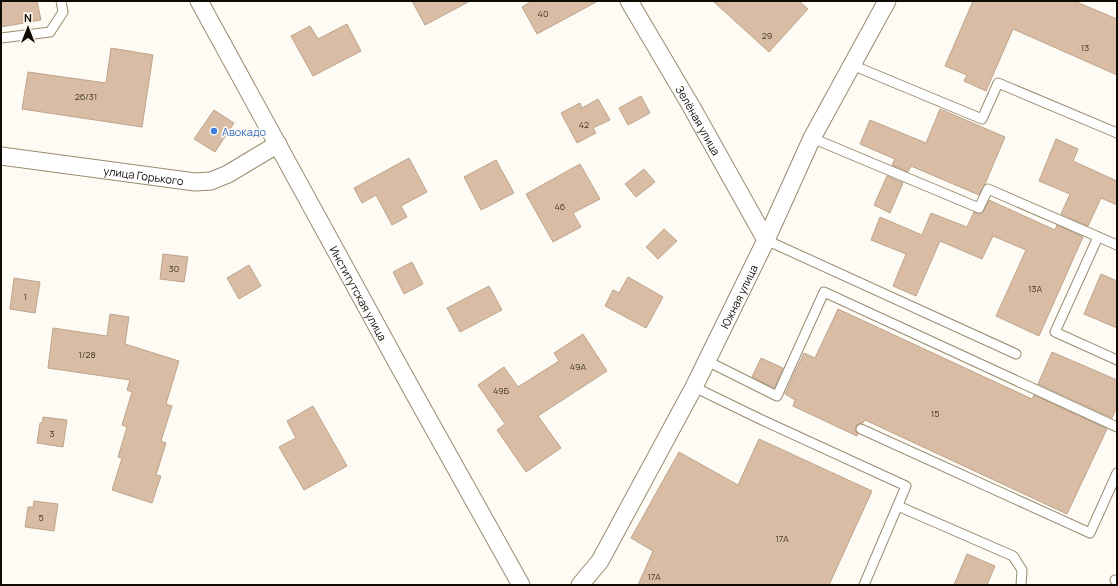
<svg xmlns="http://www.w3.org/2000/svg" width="1118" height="586" font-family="Manrope,sans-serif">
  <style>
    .building { fill: #d8bda4; stroke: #bea48c }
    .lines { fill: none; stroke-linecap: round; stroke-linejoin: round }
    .lane-casing { stroke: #998b6d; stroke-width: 11 }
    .street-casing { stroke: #998b6d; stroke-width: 19 }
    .lane { stroke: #fff; stroke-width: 9 }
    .street { stroke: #fff; stroke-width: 17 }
    .shop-dot { fill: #3f7fe0; stroke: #fefbf5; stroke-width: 1.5 }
    .labels { text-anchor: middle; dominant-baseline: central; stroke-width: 3; stroke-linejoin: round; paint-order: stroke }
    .number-label { font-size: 9px; fill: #41372a }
    .street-label { font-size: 11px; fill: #0f0a02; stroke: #fefbf5 }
    .shop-label { font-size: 11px; fill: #366cbe; stroke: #fefbf5; text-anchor: start }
  </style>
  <rect width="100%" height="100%" fill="#fefbf5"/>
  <g class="building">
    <path d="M 1,1 L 37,1 L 41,20 L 1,27 Z"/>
    <path d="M 412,1 L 470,1 L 425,25 Z"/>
    <path d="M 532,1 L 598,1 L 537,34 L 522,7 Z"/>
    <path d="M 713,1 L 799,1 L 808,9 L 769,52 Z"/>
    <path d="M 973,1 L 1074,1 L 1117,19 L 1117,75 L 1013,29 L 986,91 L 964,81 L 967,75 L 945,66 Z"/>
    <path d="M 347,24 L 361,51 L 313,76 L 291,36 L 310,26 L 318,39 Z"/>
    <path d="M 111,48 L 153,55 L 142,127 L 22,109 L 28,72 L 106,83 Z"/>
    <path d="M 641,96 L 650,113 L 628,125 L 619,108 Z"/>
    <path d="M 598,99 L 610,120 L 593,128 L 596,133 L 577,143 L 561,113 L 580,103 L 582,108 Z"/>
    <path d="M 940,109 L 1005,137 L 985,184 L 979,195 L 911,166 L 908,172 L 892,165 L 895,159 L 860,144 L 870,120 L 926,143 Z"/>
    <path d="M 214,110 L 234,123 L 215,152 L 194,139 Z"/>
    <path d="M 1056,139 L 1078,149 L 1073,161 L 1117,181 L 1117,205 L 1101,198 L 1088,226 L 1061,214 L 1070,194 L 1039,181 Z"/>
    <path d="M 409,158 L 427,192 L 401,206 L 407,217 L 392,225 L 376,195 L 362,203 L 354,188 Z"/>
    <path d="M 496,160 L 514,193 L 481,210 L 464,177 Z"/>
    <path d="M 580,164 L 600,199 L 573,213 L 581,227 L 553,242 L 526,194 Z"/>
    <path d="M 644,169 L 655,182 L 636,197 L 625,184 Z"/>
    <path d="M 887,176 L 903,183 L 890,213 L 874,205 Z"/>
    <path d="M 989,200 L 1055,230 L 1057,225 L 1083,237 L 1039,336 L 996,316 L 1026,250 L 993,236 L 982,259 L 940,241 L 916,296 L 893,286 L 906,254 L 871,240 L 880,217 L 922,235 L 931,213 L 967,227 L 974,212 L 979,214 L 983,213 Z"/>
    <path d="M 664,229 L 677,241 L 658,259 L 646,247 Z"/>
    <path d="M 163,254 L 188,257 L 184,282 L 160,279 Z"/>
    <path d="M 412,262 L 423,284 L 404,294 L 393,272 Z"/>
    <path d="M 249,265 L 261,286 L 239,299 L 227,278 Z"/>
    <path d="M 1101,274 L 1117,281 L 1117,328 L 1084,314 Z"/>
    <path d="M 628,277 L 663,297 L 646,328 L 605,306 L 613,290 L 619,293 Z"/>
    <path d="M 14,278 L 40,282 L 35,313 L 10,309 Z"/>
    <path d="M 489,286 L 502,310 L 460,332 L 447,308 Z"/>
    <path d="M 838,309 L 1032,399 L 1034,395 L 1107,429 L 1067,514 L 865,420 L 863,423 L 858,424 L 855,427 L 856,432 L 858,434 L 857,436 L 793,406 L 795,400 L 785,394 L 794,374 L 804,353 L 815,358 Z"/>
    <path d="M 110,314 L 129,317 L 125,344 L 179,361 L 166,404 L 172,406 L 161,441 L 166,443 L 156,475 L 161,476 L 152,503 L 112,490 L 122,458 L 118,457 L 127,427 L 122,425 L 132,392 L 127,390 L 130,380 L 48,368 L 53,328 L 107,336 Z"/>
    <path d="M 583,334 L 607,371 L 538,416 L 561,448 L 526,472 L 497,430 L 505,424 L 478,385 L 504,367 L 518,387 L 559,361 L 554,353 Z"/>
    <path d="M 1052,352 L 1117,380 L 1117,407 L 1112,418 L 1038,384 Z"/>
    <path d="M 761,358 L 783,368 L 774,388 L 752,377 Z"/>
    <path d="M 313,406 L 347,466 L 304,490 L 279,447 L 296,438 L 287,421 Z"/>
    <path d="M 43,417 L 67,420 L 63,447 L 37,443 L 40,423 L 42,423 Z"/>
    <path d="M 759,439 L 872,491 L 829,585 L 638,585 L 653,551 L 631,538 L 679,452 L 738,485 Z"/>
    <path d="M 34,501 L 58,504 L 54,531 L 25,527 L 28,507 L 33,507 Z"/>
    <path d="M 967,554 L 995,566 L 987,585 L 954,585 Z"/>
  </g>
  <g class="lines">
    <g class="lane-casing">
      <g id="lane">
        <path d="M 1,38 L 50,32 L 63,12 L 61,1"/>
        <path d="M 852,65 L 982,119 L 998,83 L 1117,133"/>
        <path d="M 812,138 L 979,208 L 988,189 L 1117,245"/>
        <path d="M 1098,237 L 1055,332 L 1117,360"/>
        <path d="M 766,240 L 1016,354"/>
        <path d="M 707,361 L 777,396 L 824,292 L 1117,427"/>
        <path d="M 694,387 L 762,420 L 906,486 L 864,585"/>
        <path d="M 861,429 L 1090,533 L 1117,473"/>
        <path d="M 898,506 L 1013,556 L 1022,570 L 1021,585"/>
        <path d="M 1115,580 L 1117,581"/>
      </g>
    </g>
    <g class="street-casing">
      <g id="street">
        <path id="s1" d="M 199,1 L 406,379 L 521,585"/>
        <path id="s2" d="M 629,1 L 691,106 L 766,240"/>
        <path id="s3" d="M 1,156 L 195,182 L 211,181 L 228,174 L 278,144"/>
        <path id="s4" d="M 580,585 L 600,561 L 694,387 L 766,240 L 812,138 L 887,1"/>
      </g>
    </g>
    <use href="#lane" class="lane"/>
    <use href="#street" class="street"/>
  </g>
  <circle class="shop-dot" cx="214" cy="131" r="4"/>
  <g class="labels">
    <g class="number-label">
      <text x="543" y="13">40</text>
      <text x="767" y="35">29</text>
      <text x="1085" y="47">13</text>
      <text x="86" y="96">26/31</text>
      <text x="584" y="124">42</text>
      <text x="560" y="206">46</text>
      <text x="174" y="268">30</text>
      <text x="1035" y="288">13А</text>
      <text x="25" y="296">1</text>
      <text x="87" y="354">1/28</text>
      <text x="578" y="366">49А</text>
      <text x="501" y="390">49Б</text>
      <text x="935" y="413">15</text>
      <text x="52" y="433">3</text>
      <text x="41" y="517">5</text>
      <text x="782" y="538">17А</text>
      <text x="654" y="576">17А</text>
    </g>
    <g class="street-label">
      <text stroke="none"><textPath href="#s2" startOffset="138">Зелёная улица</textPath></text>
      <text stroke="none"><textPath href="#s3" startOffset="144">улица Горького</textPath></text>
      <text stroke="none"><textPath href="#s1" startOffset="333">Институтская улица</textPath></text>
      <text stroke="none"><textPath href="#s4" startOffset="330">Южная улица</textPath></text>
    </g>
    <g class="shop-label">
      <text x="222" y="131">Авокадо</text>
    </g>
  </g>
  <rect width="1118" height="586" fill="none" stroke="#0f0a02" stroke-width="4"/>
  <g transform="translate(28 28)" stroke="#fefbf5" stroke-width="3" paint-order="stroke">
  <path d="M0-3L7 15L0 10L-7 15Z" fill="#0f0a02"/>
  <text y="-6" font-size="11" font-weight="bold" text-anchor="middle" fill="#0f0a02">N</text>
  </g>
</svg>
